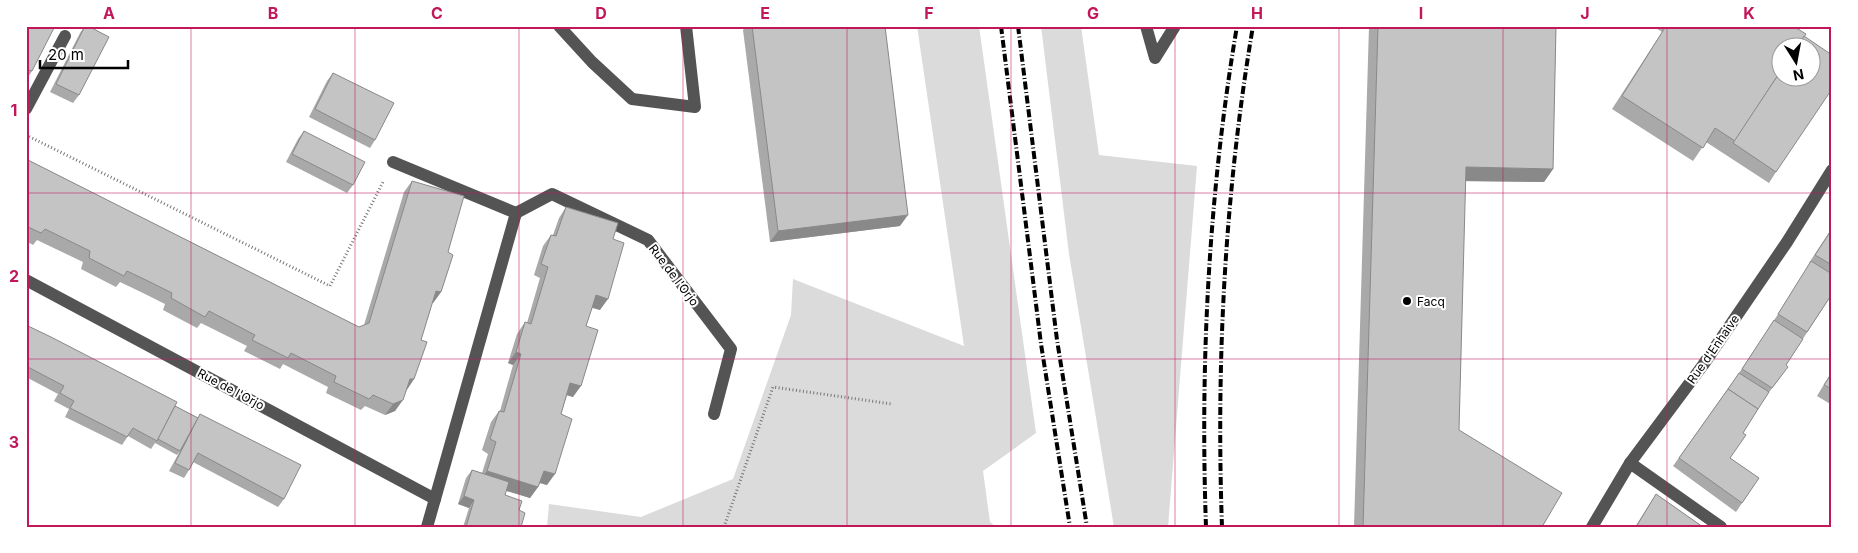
<svg xmlns="http://www.w3.org/2000/svg" width="1858" height="553" font-family="Inter,sans-serif">
  <style>
    .green { fill: #dbdbdb }
    .lines { fill: none; stroke-linecap: round; stroke-linejoin: round }
    .path { stroke: #767676; stroke-width: 3; stroke-dasharray: 1 2.5; stroke-linecap: butt }
    .minor { stroke: #545454; stroke-width: 12 }
    .rail { stroke: #000; stroke-width: 4; stroke-dasharray: 8 2.5 1 2.5; stroke-linecap: butt }
    .wall { fill: #a9a9a9 }
    .shaded-wall { fill: #898989 }
    .building { fill: #c4c4c4; stroke: #898989 }
    .grid { fill: none; stroke: #c2185b; stroke-width: 1; stroke-opacity: 0.55 }
    .poi-dot { fill: #000; stroke: #fff; stroke-width: 2 }
    .labels { text-anchor: middle; dominant-baseline: central; stroke-width: 4; stroke-linejoin: round; paint-order: stroke }
    .street-label { font-size: 12px; fill: #000; stroke: #fff }
    .poi-label { font-size: 12px; fill: #000; stroke: #fff; text-anchor: start }
    .neatline { fill: none; stroke: #c2185b; stroke-width: 2 }
    .grid-label { font-size: 16px; text-anchor: middle; font-weight: bold; fill: #c2185b }
  </style>
  <rect width="100%" height="100%" fill="#fff"/>
  <g class="green">
    <path d="M 917,26 L 979,26 L 1036,433 L 983,471 L 990,522 L 996,527 L 547,527 L 549,504 L 641,517 L 733,479 L 791,315 L 793,279 L 964,346 Z"/>
    <path d="M 1041,26 L 1081,26 L 1099,155 L 1197,166 L 1168,527 L 1114,527 L 1069,254 Z"/>
  </g>
  <g class="lines">
    <g class="path">
      <path d="M 26,135 L 330,286 L 384,180"/>
      <path d="M 724,527 L 773,387 L 892,404"/>
    </g>
    <g class="minor">
      <path d="M 559,26 L 592,62 L 632,99 L 695,107 L 686,26"/>
      <path d="M 1146,26 L 1155,58 L 1175,26"/>
      <path d="M 26,109 L 65,36"/>
      <path d="M 393,162 L 516,213 L 435,499"/>
      <path d="M 516,213 L 552,194 L 648,240 L 731,349 L 714,414"/>
      <path d="M 26,280 L 435,499 L 427,527"/>
      <path d="M 1630,463 L 1721,527"/>
      <path d="M 1592,527 L 1630,463 L 1703,365 L 1787,242 L 1832,170"/>
    </g>
    <g class="rail">
      <path d="M 1001,26 L 1041,344 L 1070,527"/>
      <path d="M 1018,26 L 1057,340 L 1087,527"/>
      <path d="M 1206,527 C 1200,360 1209,191 1237,26"/>
      <path d="M 1222,527 C 1216,360 1225,191 1253,26"/>
    </g>
  </g>
  <g class="wall">
    <path d="M 26,26 L 32,71 L 26,80 Z"/>
    <path d="M 85,26 L 79,95 L 73,103 L 50,92 L 80,33 Z"/>
    <path d="M 746,26 L 885,26 L 900,226 L 770,242 L 743,30 Z"/>
    <path d="M 1369,26 L 1556,26 L 1553,169 L 1544,182 L 1465,181 L 1459,430 L 1542,527 L 1354,527 Z"/>
    <path d="M 1653,26 L 1793,26 L 1804,36 L 1776,172 L 1769,183 L 1706,142 L 1693,161 L 1612,109 L 1662,32 Z"/>
    <path d="M 333,73 L 375,140 L 370,148 L 309,117 L 327,81 Z"/>
    <path d="M 304,131 L 353,185 L 347,193 L 286,162 L 298,139 Z"/>
    <path d="M 26,159 L 359,327 L 364,325 L 404,192 L 412,181 L 448,252 L 441,292 L 433,303 L 432,303 L 421,340 L 414,379 L 406,391 L 395,411 L 385,415 L 365,406 L 361,410 L 326,393 L 328,387 L 283,364 L 280,369 L 244,351 L 247,346 L 201,323 L 197,328 L 163,310 L 165,304 L 143,293 L 120,282 L 116,287 L 81,269 L 83,262 L 37,240 L 33,245 L 26,241 Z"/>
    <path d="M 566,207 L 613,239 L 600,310 L 592,308 L 586,326 L 573,397 L 567,395 L 561,414 L 547,485 L 540,483 L 538,487 L 530,498 L 506,491 L 505,495 L 519,510 L 521,527 L 463,527 L 469,508 L 458,504 L 466,478 L 472,470 L 482,473 L 488,454 L 482,450 L 491,422 L 499,411 L 500,411 L 513,365 L 508,363 L 517,334 L 525,322 L 527,323 L 540,278 L 534,275 L 543,246 L 551,235 L 553,235 L 559,218 Z"/>
    <path d="M 1832,228 L 1832,294 L 1786,365 L 1782,375 L 1767,395 L 1758,409 L 1743,433 L 1730,458 L 1759,478 L 1736,512 L 1673,466 L 1737,376 L 1773,322 L 1810,263 L 1809,263 Z"/>
    <path d="M 26,325 L 175,406 L 198,418 L 200,414 L 284,499 L 278,507 L 193,462 L 189,470 L 184,478 L 169,471 L 180,451 L 177,455 L 155,443 L 151,449 L 128,436 L 122,445 L 65,417 L 69,409 L 54,401 L 58,394 L 26,377 Z"/>
    <path d="M 1832,371 L 1832,405 L 1817,396 Z"/>
    <path d="M 1656,494 L 1703,527 L 1635,527 Z"/>
  </g>
  <g class="shaded-wall">
    <path d="M 1466,167 L 1553,169 L 1544,182 L 1456,181 Z"/>
    <path d="M 908,215 L 900,226 L 770,242 L 778,231 Z"/>
    <path d="M 436,291 L 441,292 L 433,303 L 428,302 Z"/>
    <path d="M 596,295 L 608,299 L 600,310 L 588,306 Z"/>
    <path d="M 516,352 L 521,354 L 513,365 L 508,363 Z"/>
    <path d="M 410,379 L 414,379 L 406,391 L 402,390 Z"/>
    <path d="M 570,383 L 581,386 L 573,397 L 563,394 Z"/>
    <path d="M 403,400 L 395,411 L 385,415 L 393,404 Z"/>
    <path d="M 487,471 L 538,487 L 530,498 L 479,482 Z"/>
    <path d="M 544,471 L 555,474 L 547,485 L 536,482 Z"/>
    <path d="M 464,496 L 474,500 L 469,508 L 458,504 Z"/>
  </g>
  <g class="building">
    <path d="M 26,26 L 55,26 L 32,71 L 26,69 Z"/>
    <path d="M 85,26 L 88,26 L 109,37 L 79,95 L 56,84 Z"/>
    <path d="M 752,26 L 885,26 L 908,215 L 778,231 Z"/>
    <path d="M 1378,26 L 1556,26 L 1553,169 L 1466,167 L 1459,430 L 1562,493 L 1542,527 L 1363,527 Z"/>
    <path d="M 1666,26 L 1793,26 L 1806,34 L 1797,48 L 1780,48 L 1780,72 L 1735,141 L 1715,128 L 1703,148 L 1622,96 Z"/>
    <path d="M 1804,36 L 1832,55 L 1832,89 L 1776,172 L 1733,143 L 1780,72 L 1780,78 L 1810,78 L 1810,48 L 1797,48 Z"/>
    <path d="M 333,73 L 394,103 L 375,140 L 315,109 Z"/>
    <path d="M 304,131 L 365,162 L 353,185 L 292,154 Z"/>
    <path d="M 26,159 L 359,327 L 369,323 L 412,181 L 464,196 L 448,252 L 453,255 L 441,292 L 436,291 L 421,340 L 427,342 L 414,379 L 410,379 L 403,400 L 393,404 L 373,395 L 369,399 L 334,382 L 336,376 L 291,353 L 288,358 L 252,340 L 255,335 L 209,311 L 205,317 L 171,298 L 172,293 L 150,282 L 127,271 L 124,276 L 89,258 L 90,251 L 45,229 L 41,233 L 26,226 Z"/>
    <path d="M 566,207 L 618,223 L 613,239 L 624,243 L 608,299 L 596,295 L 591,311 L 586,326 L 598,330 L 581,386 L 570,383 L 561,414 L 572,419 L 555,474 L 544,471 L 538,487 L 487,471 L 496,442 L 490,439 L 499,411 L 504,412 L 521,354 L 516,352 L 525,322 L 531,324 L 548,267 L 541,264 L 551,235 L 556,236 Z"/>
    <path d="M 1832,229 L 1832,265 L 1815,255 Z"/>
    <path d="M 1811,261 L 1832,274 L 1832,294 L 1807,332 L 1778,314 Z"/>
    <path d="M 1774,320 L 1803,339 L 1786,365 L 1788,367 L 1772,388 L 1742,369 Z"/>
    <path d="M 26,325 L 51,337 L 177,402 L 157,441 L 133,428 L 127,437 L 70,408 L 74,401 L 60,393 L 64,386 L 26,366 Z"/>
    <path d="M 1739,373 L 1769,392 L 1758,409 L 1728,389 Z"/>
    <path d="M 1832,373 L 1832,389 L 1824,385 Z"/>
    <path d="M 1728,389 L 1758,409 L 1743,433 L 1746,435 L 1730,458 L 1759,478 L 1742,503 L 1679,458 Z"/>
    <path d="M 175,406 L 198,418 L 180,451 L 158,439 Z"/>
    <path d="M 200,414 L 301,465 L 284,499 L 198,453 L 189,470 L 175,463 Z"/>
    <path d="M 472,470 L 509,482 L 505,495 L 522,501 L 519,510 L 525,513 L 521,527 L 466,527 L 474,500 L 464,496 Z"/>
    <path d="M 1656,494 L 1703,527 L 1636,527 Z"/>
  </g>
  <path class="grid" d="M 191,26 L 191,527M 355,26 L 355,527M 519,26 L 519,527M 683,26 L 683,527M 847,26 L 847,527M 1011,26 L 1011,527M 1175,26 L 1175,527M 1339,26 L 1339,527M 1503,26 L 1503,527M 1667,26 L 1667,527M 26,193 L 1832,193M 26,359 L 1832,359"/>
  <circle class="poi-dot" cx="1407" cy="301" r="5"/>
  <g class="labels">
    <g class="street-label">
      <text transform="translate(674 275) rotate(53)">Rue de l'Orjo</text>
      <text transform="translate(1713 349) rotate(-55)">Rue d'Enhaive</text>
      <text transform="translate(231 389) rotate(28)">Rue de l'Orjo</text>
    </g>
    <g class="poi-label">
      <text x="1417" y="301">Facq</text>
    </g>
  </g>
  <rect width="1858" height="553" fill="none" stroke="#ffffff" stroke-width="55"/>
  <g transform="translate(1796 62) rotate(169)"><circle r="24" fill="#ffffff" stroke="#999999"/>
  <path d="M0-4L9 19L0 12L-9 19Z" fill="#000000"/>
  <text y="-8" font-size="14" font-weight="bold" text-anchor="middle" fill="#000000">N</text>
  </g>
  <path d="M40 60v8h88v-8" fill="none" stroke="#000000" stroke-width="2.5"/>
  <text x="48" y="60" font-size="15" fill="#000000" stroke="#ffffff" stroke-width="4" paint-order="stroke">20 m</text>
  <rect x="28" y="28" width="1802" height="498" class="neatline"/>
  <g class="grid-label">
    <text x="109" y="19">A</text>
    <text x="273" y="19">B</text>
    <text x="437" y="19">C</text>
    <text x="601" y="19">D</text>
    <text x="765" y="19">E</text>
    <text x="929" y="19">F</text>
    <text x="1093" y="19">G</text>
    <text x="1257" y="19">H</text>
    <text x="1421" y="19">I</text>
    <text x="1585" y="19">J</text>
    <text x="1749" y="19">K</text>
    <text x="14" y="116">1</text>
    <text x="14" y="282">2</text>
    <text x="14" y="448">3</text>
  </g>
</svg>
